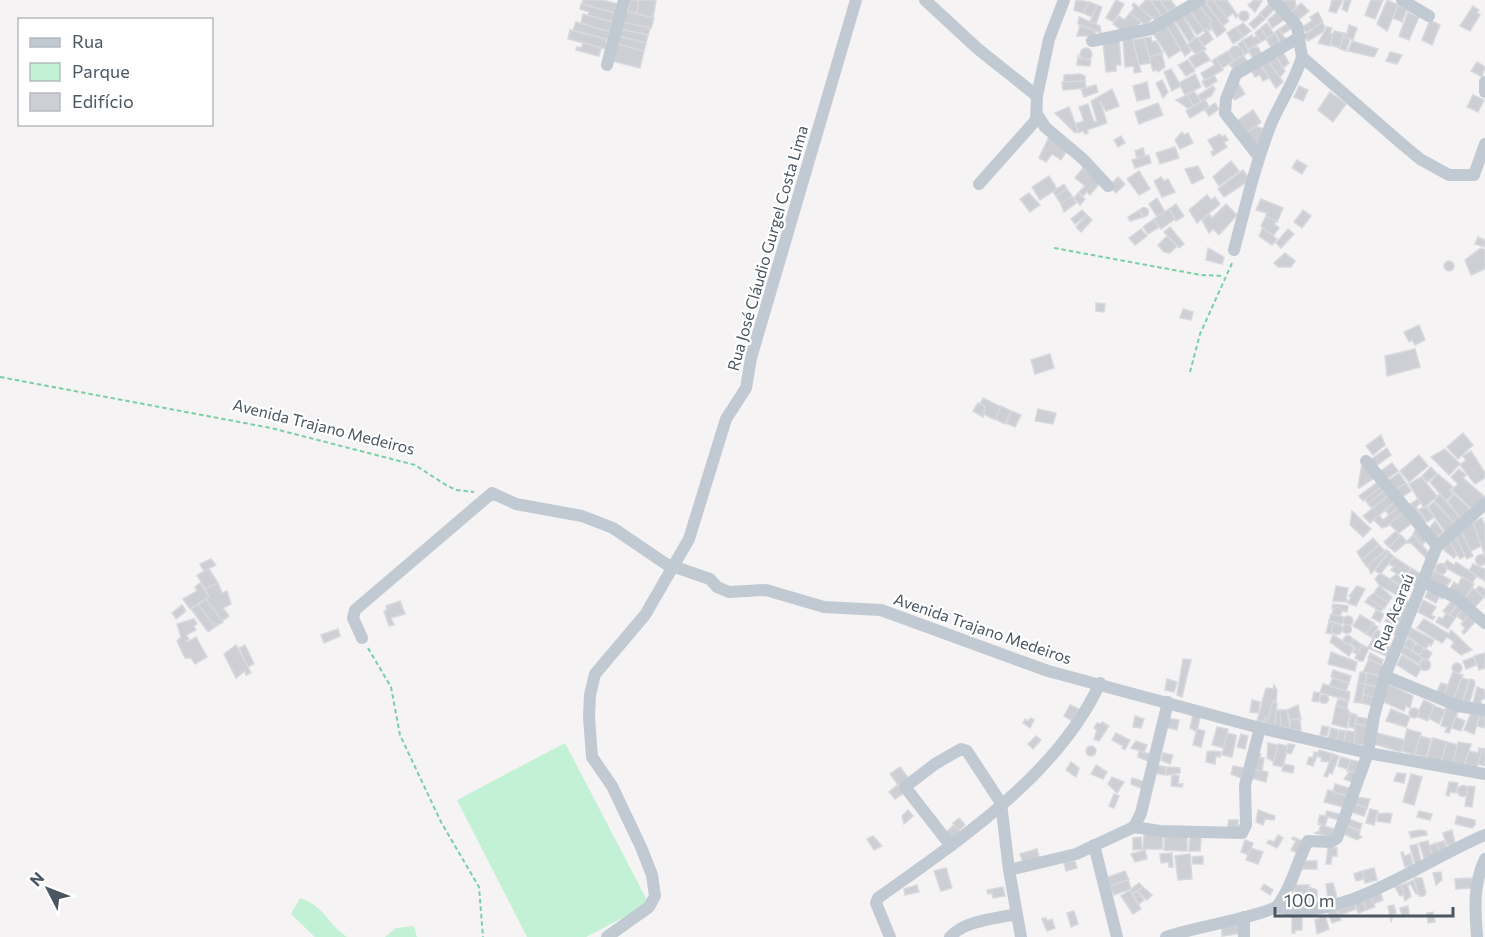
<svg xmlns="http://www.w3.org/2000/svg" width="1485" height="937" font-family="Commissioner,sans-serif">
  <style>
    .green { fill: #c3f1d5 }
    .building { fill: #cdcfd5; stroke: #d7d9de; stroke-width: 1.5 }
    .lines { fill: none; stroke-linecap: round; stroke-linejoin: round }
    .path { stroke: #7ad0a6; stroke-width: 2; stroke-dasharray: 4.5 3; stroke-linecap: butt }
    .minor { stroke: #c1cad2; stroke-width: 12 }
    .labels { text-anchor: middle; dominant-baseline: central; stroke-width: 4.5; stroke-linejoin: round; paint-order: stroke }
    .street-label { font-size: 16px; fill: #4a5661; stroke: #fff }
  </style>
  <rect width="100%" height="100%" fill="#f5f3f3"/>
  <g class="green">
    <path d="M 565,743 L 649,904 L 586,937 L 527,937 L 457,800 Z"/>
    <path d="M 300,898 C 327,908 326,923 347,937 L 315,937 L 291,914 Z"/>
    <path d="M 414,926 L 417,937 L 385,937 L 396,928 Z"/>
  </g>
  <g class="building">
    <path d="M 583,0 L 602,0 L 618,4 L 615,13 L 582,4 Z"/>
    <path d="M 630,0 L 639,0 L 637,13 L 628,12 Z"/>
    <path d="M 639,0 L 656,0 L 653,18 L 637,14 Z"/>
    <path d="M 1076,0 L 1089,2 L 1083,13 L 1074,10 Z"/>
    <path d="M 1116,0 L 1124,4 L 1114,22 L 1106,18 Z"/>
    <path d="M 1151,0 L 1161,16 L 1155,20 L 1139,7 L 1146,0 Z"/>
    <path d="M 1151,0 L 1160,0 L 1168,12 L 1161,16 Z"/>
    <path d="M 1160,0 L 1171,0 L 1176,7 L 1168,12 Z"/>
    <path d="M 1204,0 L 1226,30 L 1217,37 L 1209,24 L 1212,22 L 1199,5 Z"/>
    <path d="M 1208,0 L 1213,0 L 1229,21 L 1223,26 L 1205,2 Z"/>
    <path d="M 1213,0 L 1227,0 L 1238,16 L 1236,18 L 1233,13 L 1227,18 Z"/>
    <path d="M 1254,0 L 1262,1 L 1255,12 L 1248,5 Z"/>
    <path d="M 1281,0 L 1295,0 L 1296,7 L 1290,14 Z"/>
    <path d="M 1332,0 L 1343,0 L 1336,13 L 1329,11 Z"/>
    <path d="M 1345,0 L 1351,0 L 1347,12 L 1342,9 Z"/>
    <path d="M 1371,0 L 1383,0 L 1375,19 L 1365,15 Z"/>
    <path d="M 1387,0 L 1398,5 L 1387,31 L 1377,24 Z"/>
    <path d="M 1089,2 L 1097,5 L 1092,17 L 1083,13 Z"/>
    <path d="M 1271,2 L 1276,8 L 1265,19 L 1260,13 Z"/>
    <path d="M 1134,3 L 1152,18 L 1146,26 L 1130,13 L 1134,8 L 1132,5 Z"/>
    <path d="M 1301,3 L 1309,11 L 1296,22 L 1290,14 Z"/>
    <path d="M 581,4 L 615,13 L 613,22 L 588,16 L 589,12 L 580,9 Z"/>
    <path d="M 1198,4 L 1212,22 L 1209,24 L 1212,29 L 1208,31 L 1206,28 L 1203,29 L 1189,10 Z"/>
    <path d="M 1097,5 L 1102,7 L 1096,24 L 1090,22 Z"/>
    <path d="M 1398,5 L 1407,9 L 1402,22 L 1393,18 Z"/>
    <path d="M 1473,6 L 1479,10 L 1477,13 L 1480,15 L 1470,31 L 1460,26 Z"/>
    <path d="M 1189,10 L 1204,30 L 1197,35 L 1182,14 Z"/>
    <path d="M 1279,10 L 1287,18 L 1272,28 L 1268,20 Z"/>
    <circle cx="1244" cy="16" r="5"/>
    <path d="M 625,11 L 654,18 L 651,28 L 623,22 Z"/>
    <path d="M 1318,12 L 1323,22 L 1306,33 L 1302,27 L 1312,21 L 1310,17 Z"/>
    <path d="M 1408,12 L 1419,17 L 1409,40 L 1399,36 Z"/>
    <path d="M 1130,13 L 1141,22 L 1135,30 L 1121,30 L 1113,24 L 1119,16 L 1124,20 Z"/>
    <path d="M 583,14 L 613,22 L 610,32 L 581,23 Z"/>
    <path d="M 1182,14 L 1195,37 L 1189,42 L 1174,19 Z"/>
    <path d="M 1260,14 L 1265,19 L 1254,29 L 1249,24 Z"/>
    <path d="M 1079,17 L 1100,26 L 1101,33 L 1078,24 Z"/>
    <path d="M 1173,20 L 1191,51 L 1185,56 L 1166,25 Z"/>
    <path d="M 1430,20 L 1440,25 L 1432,45 L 1422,40 Z"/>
    <path d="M 576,22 L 610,32 L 608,40 L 573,30 Z"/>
    <path d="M 623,22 L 650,28 L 648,35 L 621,29 Z"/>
    <path d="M 1290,22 L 1293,28 L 1282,34 L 1279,29 Z"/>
    <path d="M 1322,22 L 1325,27 L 1323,32 L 1308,41 L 1304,35 Z"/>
    <path d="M 1243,23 L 1251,31 L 1243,37 L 1236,28 Z"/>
    <path d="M 1267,23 L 1274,34 L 1267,38 L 1261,28 Z"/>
    <path d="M 1080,25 L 1096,31 L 1094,36 L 1077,36 Z"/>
    <path d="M 1166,25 L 1181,50 L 1169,58 L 1153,33 L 1157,33 Z"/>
    <path d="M 1349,25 L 1357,28 L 1353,40 L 1343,37 L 1344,33 L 1347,34 Z"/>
    <path d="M 1236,27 L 1243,37 L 1233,44 L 1227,33 Z"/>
    <path d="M 1327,27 L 1332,28 L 1330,33 L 1334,34 L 1330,46 L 1318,43 Z"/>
    <path d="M 1206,28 L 1213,39 L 1204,46 L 1198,38 L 1205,33 L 1203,29 Z"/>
    <path d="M 1261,28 L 1267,38 L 1261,42 L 1255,33 Z"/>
    <path d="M 620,29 L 648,35 L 646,43 L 618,36 Z"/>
    <path d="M 1279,29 L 1286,40 L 1281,43 L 1275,32 Z"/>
    <path d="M 570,30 L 606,39 L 606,49 L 568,39 Z"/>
    <path d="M 1334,31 L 1344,33 L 1340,48 L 1330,45 Z"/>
    <path d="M 1275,33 L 1280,44 L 1272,49 L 1266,39 Z"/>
    <path d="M 1252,35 L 1253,38 L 1257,36 L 1261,42 L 1248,50 L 1243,40 Z"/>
    <path d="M 618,36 L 646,43 L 644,51 L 617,44 Z"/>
    <path d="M 1123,37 L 1132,37 L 1141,72 L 1134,73 L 1134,66 L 1125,67 Z"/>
    <path d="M 1151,37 L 1152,42 L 1156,41 L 1163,53 L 1149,57 L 1144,38 Z"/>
    <path d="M 1197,37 L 1206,49 L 1197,55 L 1187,45 Z"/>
    <path d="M 1343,37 L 1350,39 L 1346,51 L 1340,49 Z"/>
    <path d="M 1144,38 L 1151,63 L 1139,65 L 1133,40 Z"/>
    <path d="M 1119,39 L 1121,65 L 1116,65 L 1116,71 L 1106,72 L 1103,42 Z"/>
    <path d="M 1243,40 L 1249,52 L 1244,55 L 1238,44 Z"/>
    <path d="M 1352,41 L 1378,49 L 1374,57 L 1348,51 Z"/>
    <path d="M 583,43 L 601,48 L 599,56 L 576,50 L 577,47 L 581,48 Z"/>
    <path d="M 617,44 L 644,51 L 640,68 L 612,61 Z"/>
    <circle cx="1236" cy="53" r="7"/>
    <path d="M 1253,47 L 1258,47 L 1262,55 L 1254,60 L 1248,50 Z"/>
    <circle cx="1086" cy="54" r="6"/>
    <path d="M 1281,49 L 1289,63 L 1283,68 L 1275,53 Z"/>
    <path d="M 1203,50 L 1210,60 L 1195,68 L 1189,58 Z"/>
    <path d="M 1228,51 L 1234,61 L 1222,68 L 1216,58 Z"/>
    <path d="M 1390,52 L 1402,55 L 1397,64 L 1386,61 Z"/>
    <path d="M 1162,54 L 1165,67 L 1158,72 L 1157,70 L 1153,71 L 1149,57 Z"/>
    <path d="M 1274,54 L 1285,71 L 1279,78 L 1266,58 Z"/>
    <path d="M 1078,55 L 1079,58 L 1091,60 L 1090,66 L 1077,65 Z"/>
    <path d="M 1243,55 L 1248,63 L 1235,71 L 1229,64 Z"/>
    <path d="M 1216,58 L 1223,70 L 1202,82 L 1204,79 L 1201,73 L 1215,65 L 1212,61 Z"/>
    <path d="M 1266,58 L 1283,82 L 1276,88 L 1259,62 Z"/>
    <path d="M 1188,60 L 1195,71 L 1186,76 L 1178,65 Z"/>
    <path d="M 1477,62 L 1485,67 L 1482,77 L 1471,71 Z"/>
    <path d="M 1260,64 L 1269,78 L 1263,81 L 1260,75 L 1255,77 L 1250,69 Z"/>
    <path d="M 1171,69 L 1181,86 L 1172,91 L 1164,72 Z"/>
    <path d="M 1080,74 L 1085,76 L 1085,81 L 1064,82 L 1064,75 Z"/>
    <path d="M 1195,74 L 1201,87 L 1185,95 L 1179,83 Z"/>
    <path d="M 1214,75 L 1217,81 L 1206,88 L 1202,82 Z"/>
    <path d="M 1162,80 L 1168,92 L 1163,98 L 1156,83 Z"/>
    <path d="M 1085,81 L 1086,88 L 1063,90 L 1062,82 Z"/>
    <path d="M 1147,82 L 1150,98 L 1137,101 L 1133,86 Z"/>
    <path d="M 1238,83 L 1245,94 L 1235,100 L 1231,95 Z"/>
    <path d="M 1096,85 L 1098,92 L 1084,97 L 1081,89 Z"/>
    <path d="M 1213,86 L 1215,89 L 1211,96 L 1201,102 L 1197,96 Z"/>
    <path d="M 1299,86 L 1308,90 L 1303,101 L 1294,97 Z"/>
    <path d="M 1112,89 L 1119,106 L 1106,111 L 1100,101 L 1107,123 L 1087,130 L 1088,133 L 1085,134 L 1083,131 L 1078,133 L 1075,124 L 1084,121 L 1079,107 L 1088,104 L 1094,122 L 1097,121 L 1091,101 Z"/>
    <path d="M 1194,91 L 1201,102 L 1193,106 L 1187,95 Z"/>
    <path d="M 1330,92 L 1346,104 L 1333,122 L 1318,110 Z"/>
    <path d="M 1187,95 L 1193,106 L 1189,109 L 1176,100 Z"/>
    <path d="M 1473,95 L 1484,100 L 1478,112 L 1467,107 Z"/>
    <path d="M 1205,99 L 1209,107 L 1190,118 L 1186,111 Z"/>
    <path d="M 1158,103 L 1163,115 L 1139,124 L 1135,112 Z"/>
    <path d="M 1215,103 L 1219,109 L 1209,116 L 1205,110 Z"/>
    <path d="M 1069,107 L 1078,131 L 1075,133 L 1055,113 Z"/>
    <path d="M 1253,110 L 1261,122 L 1246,133 L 1237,121 Z"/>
    <path d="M 1256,126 L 1263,129 L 1258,148 L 1245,134 Z"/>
    <path d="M 1182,132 L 1184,135 L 1188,133 L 1193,143 L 1180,149 L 1175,140 Z"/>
    <path d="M 1220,134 L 1222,137 L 1225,135 L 1228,140 L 1224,142 L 1227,147 L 1213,156 L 1211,152 L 1214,150 L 1208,140 Z"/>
    <path d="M 1121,136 L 1125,143 L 1118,147 L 1114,140 Z"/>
    <path d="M 1049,137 L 1067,150 L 1061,160 L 1052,154 L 1046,162 L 1039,158 Z"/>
    <path d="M 1175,147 L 1179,158 L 1160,164 L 1156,153 Z"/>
    <path d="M 1143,148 L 1145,156 L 1137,158 L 1135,151 Z"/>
    <path d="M 1149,155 L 1151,163 L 1135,168 L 1132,160 Z"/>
    <path d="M 1297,160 L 1307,166 L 1302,174 L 1292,168 Z"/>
    <path d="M 1231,161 L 1239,171 L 1219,186 L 1213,177 Z"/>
    <path d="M 1198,166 L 1204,178 L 1192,184 L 1185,169 Z"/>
    <path d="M 1083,168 L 1100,183 L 1090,195 L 1087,192 L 1083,196 L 1079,192 L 1085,186 L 1075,178 Z"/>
    <path d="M 1243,170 L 1250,180 L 1224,197 L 1218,189 Z"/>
    <path d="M 1139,171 L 1150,189 L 1139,195 L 1127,179 Z"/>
    <path d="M 1049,176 L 1057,189 L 1040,200 L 1032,187 Z"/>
    <path d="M 1118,177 L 1125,184 L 1116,193 L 1109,186 Z"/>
    <path d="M 1161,177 L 1164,181 L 1168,179 L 1175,192 L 1162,197 L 1154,181 Z"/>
    <path d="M 1064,184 L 1067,189 L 1056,196 L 1053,192 Z"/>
    <path d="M 1067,189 L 1072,196 L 1061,204 L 1056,196 Z"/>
    <path d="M 1029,193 L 1040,205 L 1030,212 L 1020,199 Z"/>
    <path d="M 1078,193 L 1085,199 L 1080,205 L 1074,198 Z"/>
    <path d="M 1207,195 L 1211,200 L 1215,197 L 1220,204 L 1197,223 L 1189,210 Z"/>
    <path d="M 1072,196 L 1076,203 L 1064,212 L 1061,204 Z"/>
    <path d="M 1157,198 L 1165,212 L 1157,217 L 1149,204 Z"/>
    <path d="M 1261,199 L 1283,208 L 1277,222 L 1266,216 L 1267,213 L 1256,210 Z"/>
    <path d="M 1176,204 L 1184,216 L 1176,221 L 1169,209 Z"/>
    <path d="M 1226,204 L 1237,215 L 1219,235 L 1213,229 L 1209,233 L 1202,220 L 1209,214 L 1212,218 Z"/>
    <circle cx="1144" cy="212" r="4.5"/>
    <path d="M 1169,209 L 1175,219 L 1161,229 L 1154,219 Z"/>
    <path d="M 1082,210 L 1087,215 L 1075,224 L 1071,219 Z"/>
    <path d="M 1139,210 L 1143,217 L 1130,221 L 1128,217 Z"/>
    <path d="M 1303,210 L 1311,216 L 1302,228 L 1294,222 Z"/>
    <path d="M 1087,215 L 1092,220 L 1081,232 L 1076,227 Z"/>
    <path d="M 1266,216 L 1276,221 L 1274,224 L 1279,228 L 1273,236 L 1261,226 Z"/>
    <path d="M 1154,219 L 1159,227 L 1148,234 L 1143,227 Z"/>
    <path d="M 1170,227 L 1184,244 L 1179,248 L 1164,232 Z"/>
    <path d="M 1263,228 L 1277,239 L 1272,245 L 1259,236 Z"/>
    <path d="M 1141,229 L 1147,236 L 1135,245 L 1129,238 Z"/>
    <path d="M 1288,229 L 1294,234 L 1281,248 L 1276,243 Z"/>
    <path d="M 1167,236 L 1177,246 L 1170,253 L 1164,252 L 1158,245 Z"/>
    <path d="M 1478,237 L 1485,240 L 1485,247 L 1475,244 Z"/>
    <path d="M 1208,248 L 1224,257 L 1222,264 L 1206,260 Z"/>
    <path d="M 1481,248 L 1485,250 L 1485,269 L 1471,275 L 1465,260 Z"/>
    <path d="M 1285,253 L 1295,261 L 1291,267 L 1278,267 L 1274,263 Z"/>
    <circle cx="1449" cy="266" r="5"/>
    <path d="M 1096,303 L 1105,304 L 1104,312 L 1096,311 Z"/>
    <path d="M 1183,309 L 1193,312 L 1191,320 L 1180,318 Z"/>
    <path d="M 1419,325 L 1425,340 L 1415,345 L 1412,340 L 1409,342 L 1404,332 Z"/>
    <path d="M 1415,349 L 1420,367 L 1387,376 L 1385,356 Z"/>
    <path d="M 1050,354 L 1054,368 L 1035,374 L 1031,360 Z"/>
    <path d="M 983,398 L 1001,407 L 995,420 L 982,413 L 985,406 L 980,404 Z"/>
    <path d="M 978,403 L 985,406 L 983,417 L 973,411 Z"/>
    <path d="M 1001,406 L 1011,411 L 1005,424 L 995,419 Z"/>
    <path d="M 1038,409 L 1056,413 L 1053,424 L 1035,421 Z"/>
    <path d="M 1011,411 L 1021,415 L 1015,427 L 1006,423 Z"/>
    <path d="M 1463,433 L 1473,445 L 1458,459 L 1447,447 Z"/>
    <path d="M 1381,435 L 1385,445 L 1373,455 L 1366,446 Z"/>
    <path d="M 1387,448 L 1391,455 L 1375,467 L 1370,460 Z"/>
    <path d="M 1445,449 L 1460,464 L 1449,475 L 1431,457 Z"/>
    <path d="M 1471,451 L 1485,473 L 1485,478 L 1475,484 L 1460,465 L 1466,460 L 1463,456 Z"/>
    <path d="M 1419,455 L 1428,466 L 1409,482 L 1400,471 Z"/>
    <path d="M 1392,463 L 1398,471 L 1384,481 L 1378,473 Z"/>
    <path d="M 1362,464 L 1376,477 L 1359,488 L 1358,487 Z"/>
    <path d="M 1431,467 L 1437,474 L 1427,482 L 1422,476 Z"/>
    <path d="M 1459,469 L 1466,475 L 1463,478 L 1485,497 L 1473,510 L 1452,490 L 1458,484 L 1451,477 Z"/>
    <path d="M 1399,473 L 1406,483 L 1393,491 L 1386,482 Z"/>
    <path d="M 1438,474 L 1453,487 L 1450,490 L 1453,494 L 1446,501 L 1430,482 Z"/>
    <path d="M 1421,477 L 1437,496 L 1424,508 L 1409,484 Z"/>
    <path d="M 1378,482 L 1382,486 L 1363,501 L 1359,496 Z"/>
    <path d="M 1406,483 L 1411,491 L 1399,499 L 1393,491 Z"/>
    <path d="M 1381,487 L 1384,491 L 1368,504 L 1365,499 Z"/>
    <path d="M 1384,491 L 1388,496 L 1372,508 L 1368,504 Z"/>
    <path d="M 1440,494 L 1461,519 L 1455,524 L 1434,500 Z"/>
    <path d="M 1454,494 L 1472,511 L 1461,519 L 1448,501 Z"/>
    <path d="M 1389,495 L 1395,502 L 1370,523 L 1363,516 Z"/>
    <path d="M 1418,499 L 1420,503 L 1416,507 L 1426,521 L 1420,525 L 1406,507 Z"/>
    <path d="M 1395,502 L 1399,507 L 1389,515 L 1385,510 Z"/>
    <path d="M 1434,502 L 1455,524 L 1445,532 L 1428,507 Z"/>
    <path d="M 1426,506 L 1434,517 L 1427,522 L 1418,510 Z"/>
    <path d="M 1399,507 L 1403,512 L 1388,526 L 1382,528 L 1374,520 L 1379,515 L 1383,520 Z"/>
    <path d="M 1352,511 L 1371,529 L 1363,537 L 1350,525 Z"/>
    <path d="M 1403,512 L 1412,523 L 1399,533 L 1389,524 Z"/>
    <path d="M 1482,518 L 1485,526 L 1485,556 L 1473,522 Z"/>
    <path d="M 1435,521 L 1443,532 L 1434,539 L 1427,531 Z"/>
    <path d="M 1473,522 L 1481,546 L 1471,551 L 1461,531 Z"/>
    <path d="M 1416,528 L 1427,540 L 1421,546 L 1413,534 Z"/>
    <path d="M 1396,531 L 1401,536 L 1389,547 L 1384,542 Z"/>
    <path d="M 1461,531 L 1473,556 L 1467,559 L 1455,535 Z"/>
    <path d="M 1401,535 L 1407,542 L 1395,552 L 1389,547 Z"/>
    <path d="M 1413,535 L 1430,554 L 1426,558 L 1411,543 L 1406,543 Z"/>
    <path d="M 1456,537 L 1465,556 L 1460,559 L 1449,540 Z"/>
    <path d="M 1373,538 L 1379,545 L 1362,560 L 1357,552 Z"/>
    <path d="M 1449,540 L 1457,555 L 1454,558 L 1440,547 Z"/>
    <path d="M 1379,545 L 1385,551 L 1367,567 L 1362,560 Z"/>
    <path d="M 1386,550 L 1389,552 L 1371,574 L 1368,566 Z"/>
    <path d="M 1389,552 L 1394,557 L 1381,573 L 1377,572 L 1375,570 Z"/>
    <circle cx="1481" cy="560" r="5.5"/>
    <path d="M 1394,557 L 1411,568 L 1404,579 L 1391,570 L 1394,567 L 1389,564 Z"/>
    <path d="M 211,559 L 216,565 L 204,571 L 200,564 Z"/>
    <path d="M 1447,560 L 1454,565 L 1456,562 L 1477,576 L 1472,583 L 1443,566 Z"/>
    <circle cx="1441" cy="569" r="5.5"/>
    <path d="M 1473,564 L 1485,569 L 1485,581 L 1469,571 Z"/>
    <path d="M 1411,568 L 1421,574 L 1415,586 L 1404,579 Z"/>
    <path d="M 209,569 L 218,583 L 205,589 L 197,575 Z"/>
    <path d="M 1434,571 L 1451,580 L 1446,588 L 1429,579 Z"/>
    <path d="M 1380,573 L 1404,588 L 1399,596 L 1380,586 L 1375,579 Z"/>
    <path d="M 1397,574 L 1411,583 L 1407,589 L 1390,579 Z"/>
    <path d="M 1462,577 L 1474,584 L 1464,600 L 1449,590 L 1454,582 L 1458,585 Z"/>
    <path d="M 200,583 L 209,597 L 190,609 L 183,599 L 197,591 L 195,587 Z"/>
    <path d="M 218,583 L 222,593 L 227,591 L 231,604 L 223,608 L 229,616 L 222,621 L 206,599 L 209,597 L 205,589 Z"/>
    <path d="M 1336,586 L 1348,588 L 1346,598 L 1348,602 L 1333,601 Z"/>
    <path d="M 1357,586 L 1365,589 L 1356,606 L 1348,603 L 1351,597 L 1349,596 Z"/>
    <path d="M 1379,586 L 1392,597 L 1388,603 L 1374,593 Z"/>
    <path d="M 1479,586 L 1485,589 L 1485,598 L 1476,590 Z"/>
    <path d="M 1430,588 L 1444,596 L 1442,599 L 1439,597 L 1436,603 L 1425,597 Z"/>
    <path d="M 1473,588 L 1484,597 L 1474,608 L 1464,600 Z"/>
    <path d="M 1374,593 L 1388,603 L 1384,609 L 1368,598 Z"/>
    <path d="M 1397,596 L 1409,602 L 1407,609 L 1394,600 Z"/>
    <path d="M 1368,598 L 1383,608 L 1381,612 L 1365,602 Z"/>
    <path d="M 206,599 L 223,622 L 215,627 L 198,604 Z"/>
    <path d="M 1453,599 L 1458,603 L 1449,615 L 1443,611 Z"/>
    <path d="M 1423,600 L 1436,607 L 1431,615 L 1435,617 L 1433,620 L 1418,612 Z"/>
    <path d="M 400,601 L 405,614 L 391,618 L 394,625 L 389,626 L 384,611 L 387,610 L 386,606 Z"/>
    <path d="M 1396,602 L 1406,609 L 1401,623 L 1386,615 Z"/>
    <path d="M 198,604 L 215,627 L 208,632 L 191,609 Z"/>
    <path d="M 1333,604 L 1348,606 L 1347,612 L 1332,608 Z"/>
    <path d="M 1458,604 L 1464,608 L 1455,618 L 1449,615 Z"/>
    <path d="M 182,605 L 186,611 L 176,619 L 172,613 Z"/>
    <circle cx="1337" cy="612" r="4.5"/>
    <path d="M 1463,609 L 1469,615 L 1463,621 L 1457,616 Z"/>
    <path d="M 1376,610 L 1384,614 L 1380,622 L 1372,618 Z"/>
    <path d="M 1446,613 L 1455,618 L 1448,629 L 1436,622 L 1439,617 L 1443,619 Z"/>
    <path d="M 1331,614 L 1344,617 L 1342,624 L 1329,621 Z"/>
    <path d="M 1360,615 L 1374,623 L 1366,634 L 1353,626 Z"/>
    <path d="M 1469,615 L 1476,621 L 1464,634 L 1462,632 L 1465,628 L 1461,624 Z"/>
    <path d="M 1388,616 L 1401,623 L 1396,635 L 1385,630 L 1389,624 L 1385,621 Z"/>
    <circle cx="1348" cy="621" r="5"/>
    <path d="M 194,619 L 197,624 L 194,626 L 196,630 L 186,635 L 189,639 L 186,641 L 188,642 L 196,637 L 207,657 L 195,664 L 191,658 L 185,658 L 177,641 L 181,637 L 177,624 Z"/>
    <path d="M 1424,619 L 1449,634 L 1451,630 L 1472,650 L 1461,655 L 1451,647 L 1454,642 L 1447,637 L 1442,643 L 1417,628 Z"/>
    <path d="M 1329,621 L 1335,623 L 1332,634 L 1326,633 Z"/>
    <circle cx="1337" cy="629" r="5.5"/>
    <path d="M 1373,624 L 1378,627 L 1371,637 L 1366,634 Z"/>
    <circle cx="1347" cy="629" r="4.5"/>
    <path d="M 1411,628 L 1434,640 L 1431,646 L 1429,644 L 1426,649 L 1407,636 Z"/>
    <path d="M 338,629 L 340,636 L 324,643 L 321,635 Z"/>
    <path d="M 1377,630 L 1389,636 L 1384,644 L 1371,637 Z"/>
    <path d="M 1333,635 L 1354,648 L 1349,656 L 1330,642 Z"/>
    <circle cx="1348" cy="640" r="4.5"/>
    <path d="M 1373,638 L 1390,647 L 1386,656 L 1368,648 Z"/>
    <path d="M 1408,638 L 1415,643 L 1413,652 L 1404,645 Z"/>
    <path d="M 1354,639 L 1362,645 L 1357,654 L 1353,652 L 1356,648 L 1350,644 Z"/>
    <circle cx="1418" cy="649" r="5"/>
    <path d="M 236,645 L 251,673 L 246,675 L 245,671 L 236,678 L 224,654 Z"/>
    <path d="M 245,645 L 254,664 L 248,667 L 239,648 Z"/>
    <path d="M 1362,645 L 1369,648 L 1363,661 L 1360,661 L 1355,658 Z"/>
    <path d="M 1404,646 L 1422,658 L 1419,664 L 1400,652 Z"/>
    <path d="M 1424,648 L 1432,653 L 1427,661 L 1419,656 Z"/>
    <path d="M 1331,652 L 1357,662 L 1355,671 L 1328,664 Z"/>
    <path d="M 1370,653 L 1383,660 L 1382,665 L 1368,658 Z"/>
    <path d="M 1485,653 L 1485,668 L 1479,670 L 1474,656 Z"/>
    <path d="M 1402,655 L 1419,666 L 1421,669 L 1416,677 L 1397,665 Z"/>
    <path d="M 1474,657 L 1476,665 L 1466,669 L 1463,661 Z"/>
    <path d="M 1183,659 L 1191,660 L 1182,697 L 1177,695 Z"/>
    <path d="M 1369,659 L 1384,666 L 1380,676 L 1363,672 Z"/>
    <circle cx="1425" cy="665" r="5.5"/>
    <circle cx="1457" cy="668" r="5"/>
    <path d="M 1333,670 L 1351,676 L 1349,683 L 1331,677 Z"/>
    <path d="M 1360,672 L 1367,673 L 1365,684 L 1358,683 Z"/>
    <path d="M 1453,672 L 1463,675 L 1453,700 L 1443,697 Z"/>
    <path d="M 1367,673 L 1380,676 L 1378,687 L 1365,684 Z"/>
    <path d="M 1333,678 L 1349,683 L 1346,691 L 1329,686 Z"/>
    <path d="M 1462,678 L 1469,680 L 1462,703 L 1453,700 Z"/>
    <path d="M 1167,679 L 1177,682 L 1174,692 L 1165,690 Z"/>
    <path d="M 1470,679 L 1474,680 L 1475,684 L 1469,704 L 1463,702 Z"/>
    <path d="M 1358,683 L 1365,684 L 1362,703 L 1354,702 Z"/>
    <path d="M 1441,683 L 1448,685 L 1443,698 L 1435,695 Z"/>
    <path d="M 1323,684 L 1350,692 L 1349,700 L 1320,693 Z"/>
    <path d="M 1365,684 L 1377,687 L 1373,697 L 1363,695 Z"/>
    <path d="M 1389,684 L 1413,696 L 1410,708 L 1406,706 L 1404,711 L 1382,701 Z"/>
    <path d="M 1274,685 L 1277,690 L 1276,702 L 1273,701 L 1268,719 L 1265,718 L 1264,722 L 1257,721 L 1266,688 L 1273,689 Z"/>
    <path d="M 1477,687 L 1485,690 L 1485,699 L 1482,699 L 1480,705 L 1473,703 Z"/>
    <path d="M 1314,692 L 1320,693 L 1319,702 L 1312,701 Z"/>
    <circle cx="1324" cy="699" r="4.5"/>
    <path d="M 1363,695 L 1375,697 L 1373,706 L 1362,703 Z"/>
    <path d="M 1338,699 L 1348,701 L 1347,708 L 1336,706 Z"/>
    <path d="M 1252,700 L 1260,702 L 1258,713 L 1250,712 Z"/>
    <path d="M 1424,700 L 1434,705 L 1428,721 L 1416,716 Z"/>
    <path d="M 1273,702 L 1277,703 L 1275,726 L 1264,722 L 1265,718 L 1268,719 Z"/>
    <path d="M 1070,705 L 1079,709 L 1072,721 L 1064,716 Z"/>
    <path d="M 1298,705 L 1301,719 L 1290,720 L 1287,710 Z"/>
    <path d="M 1336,706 L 1347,708 L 1350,713 L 1347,728 L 1332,724 Z"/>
    <path d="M 1434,706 L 1445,710 L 1439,724 L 1429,718 Z"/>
    <path d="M 1446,707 L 1459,710 L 1449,733 L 1445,732 L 1447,727 L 1441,726 Z"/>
    <circle cx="1414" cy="713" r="5"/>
    <path d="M 1391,709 L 1410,717 L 1406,727 L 1386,721 Z"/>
    <path d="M 1276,710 L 1280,710 L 1282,714 L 1281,727 L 1275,726 Z"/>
    <path d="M 1280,710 L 1287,710 L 1290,729 L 1281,727 Z"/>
    <path d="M 1350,713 L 1357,715 L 1354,728 L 1349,727 Z"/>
    <path d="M 1471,713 L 1480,715 L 1474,734 L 1464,730 Z"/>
    <path d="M 1193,715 L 1200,717 L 1197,732 L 1190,728 Z"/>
    <path d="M 1480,715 L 1485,715 L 1485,728 L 1477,726 Z"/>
    <path d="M 1135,716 L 1144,719 L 1141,728 L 1133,727 Z"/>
    <path d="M 1357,717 L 1369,719 L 1368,726 L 1356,724 Z"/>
    <path d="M 1456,717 L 1465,721 L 1461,731 L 1452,728 Z"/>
    <path d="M 1031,718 L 1034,720 L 1030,728 L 1023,723 L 1025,719 L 1028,721 Z"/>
    <path d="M 1168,718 L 1179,720 L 1177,730 L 1165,727 Z"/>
    <path d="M 1300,719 L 1301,731 L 1290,729 L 1290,720 Z"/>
    <path d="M 1102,722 L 1109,726 L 1099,741 L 1094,739 L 1097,730 L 1094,728 L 1097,723 L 1101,724 Z"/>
    <path d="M 1355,724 L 1368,726 L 1364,745 L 1354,744 Z"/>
    <path d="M 1322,726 L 1329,727 L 1327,736 L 1320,735 Z"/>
    <path d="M 1217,727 L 1228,729 L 1224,748 L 1212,745 Z"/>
    <path d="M 1331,728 L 1339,730 L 1337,741 L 1328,740 Z"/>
    <path d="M 1197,729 L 1205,731 L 1201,747 L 1193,745 Z"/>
    <path d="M 1407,729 L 1421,733 L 1415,755 L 1402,751 Z"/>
    <path d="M 1339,730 L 1346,731 L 1344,743 L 1337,741 Z"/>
    <path d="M 1346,731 L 1355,732 L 1354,744 L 1344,742 Z"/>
    <path d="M 1116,733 L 1130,740 L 1125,750 L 1122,748 L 1123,746 L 1112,740 Z"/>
    <path d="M 1227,733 L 1236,735 L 1236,738 L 1232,757 L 1222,755 Z"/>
    <path d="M 1377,733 L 1405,740 L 1401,752 L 1374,744 Z"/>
    <path d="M 1241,734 L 1248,736 L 1245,749 L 1237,747 Z"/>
    <path d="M 1036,736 L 1041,740 L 1033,749 L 1028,744 Z"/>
    <path d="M 1420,736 L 1431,739 L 1426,757 L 1415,754 Z"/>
    <path d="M 1433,738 L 1447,742 L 1441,762 L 1427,758 Z"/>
    <path d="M 1136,741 L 1147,745 L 1144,752 L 1131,748 Z"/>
    <path d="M 1447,742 L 1458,745 L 1453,764 L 1441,762 Z"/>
    <path d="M 1458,742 L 1471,744 L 1464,766 L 1453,763 Z"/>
    <path d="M 1268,743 L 1278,745 L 1274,762 L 1267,758 Z"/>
    <path d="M 1278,744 L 1288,746 L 1283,767 L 1273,765 Z"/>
    <path d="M 1288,744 L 1295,745 L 1291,754 L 1286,753 Z"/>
    <circle cx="1091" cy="751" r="5"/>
    <path d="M 1479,748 L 1483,749 L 1476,770 L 1464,767 L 1469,751 L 1478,753 Z"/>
    <path d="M 1483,748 L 1485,749 L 1485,766 L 1478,764 Z"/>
    <path d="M 1319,750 L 1333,754 L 1330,762 L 1321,761 L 1322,758 L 1317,756 Z"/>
    <path d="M 1139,751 L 1150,754 L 1148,761 L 1138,757 Z"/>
    <path d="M 1212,751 L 1221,752 L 1220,757 L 1216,756 L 1215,764 L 1206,762 L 1207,752 Z"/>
    <path d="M 1314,752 L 1318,753 L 1313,766 L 1307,764 L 1309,757 L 1313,758 Z"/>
    <path d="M 1163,753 L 1173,755 L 1170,764 L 1161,760 Z"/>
    <path d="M 1256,753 L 1261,754 L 1260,758 L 1264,758 L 1262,771 L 1253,769 Z"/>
    <path d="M 1333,754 L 1339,756 L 1332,774 L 1329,773 L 1327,777 L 1324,776 Z"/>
    <path d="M 1341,757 L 1351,760 L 1347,769 L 1338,766 Z"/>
    <path d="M 1351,760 L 1360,762 L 1357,773 L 1347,771 Z"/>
    <path d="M 1071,762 L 1079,768 L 1076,777 L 1066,770 Z"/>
    <path d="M 1284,764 L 1294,766 L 1293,773 L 1282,771 Z"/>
    <path d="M 1096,765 L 1107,772 L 1103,779 L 1091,774 Z"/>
    <path d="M 1156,765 L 1166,767 L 1165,775 L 1153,773 Z"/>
    <path d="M 1233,766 L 1244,768 L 1241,778 L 1231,774 Z"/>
    <path d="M 900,767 L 909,779 L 899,786 L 890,774 Z"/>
    <path d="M 1167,767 L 1180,768 L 1180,773 L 1166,775 Z"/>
    <path d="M 1253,769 L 1268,772 L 1266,782 L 1251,778 Z"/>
    <path d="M 1350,771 L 1357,773 L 1354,783 L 1344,779 Z"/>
    <path d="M 1397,773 L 1406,774 L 1404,783 L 1394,781 Z"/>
    <path d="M 1411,774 L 1422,777 L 1414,805 L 1403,802 Z"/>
    <path d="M 1172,775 L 1179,776 L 1178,784 L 1183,784 L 1182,787 L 1171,786 Z"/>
    <path d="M 1112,777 L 1124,782 L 1117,793 L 1108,784 Z"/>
    <path d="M 1132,778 L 1145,782 L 1143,789 L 1131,784 Z"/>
    <path d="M 1449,782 L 1458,783 L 1456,793 L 1450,792 L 1449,796 L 1446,795 Z"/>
    <path d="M 1335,784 L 1352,789 L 1350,797 L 1333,792 Z"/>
    <path d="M 897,785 L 904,793 L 895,799 L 889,792 Z"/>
    <circle cx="1463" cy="791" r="5.5"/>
    <path d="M 1468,786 L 1475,787 L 1472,807 L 1465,806 Z"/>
    <path d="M 1328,790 L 1350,797 L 1347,808 L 1324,802 Z"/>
    <path d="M 1114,794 L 1119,796 L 1114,808 L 1109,806 Z"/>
    <path d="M 1356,797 L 1370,799 L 1367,808 L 1354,804 Z"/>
    <path d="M 1354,804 L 1367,808 L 1364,816 L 1351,812 Z"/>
    <path d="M 1370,809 L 1378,811 L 1374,825 L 1366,823 Z"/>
    <path d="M 908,810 L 913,816 L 904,824 L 902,816 Z"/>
    <path d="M 1258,810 L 1275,816 L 1274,820 L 1265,819 L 1263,825 L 1256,822 Z"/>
    <path d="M 1327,811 L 1343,815 L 1342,821 L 1325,816 Z"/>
    <path d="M 1419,811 L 1432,814 L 1430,820 L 1417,817 Z"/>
    <path d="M 1387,813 L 1392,814 L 1390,823 L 1377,821 L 1378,814 Z"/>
    <path d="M 1320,815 L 1328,817 L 1325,826 L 1317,824 L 1321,824 L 1318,821 Z"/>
    <path d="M 1457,816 L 1475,820 L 1475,825 L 1472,828 L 1455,824 Z"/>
    <path d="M 959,818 L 965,825 L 958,831 L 953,823 Z"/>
    <path d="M 1349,819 L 1362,824 L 1360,830 L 1347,826 Z"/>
    <path d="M 1229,820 L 1238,820 L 1238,829 L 1227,830 Z"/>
    <path d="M 954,825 L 961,833 L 952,841 L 945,833 Z"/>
    <path d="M 1321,825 L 1334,829 L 1331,837 L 1315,833 L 1319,831 Z"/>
    <path d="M 1347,826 L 1360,831 L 1359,835 L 1362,837 L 1357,840 L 1344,834 Z"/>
    <path d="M 1419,830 L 1426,831 L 1427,835 L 1411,838 L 1409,832 Z"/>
    <path d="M 1452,830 L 1455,843 L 1447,845 L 1443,833 Z"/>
    <path d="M 1144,834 L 1163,835 L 1162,849 L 1143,849 Z"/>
    <path d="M 1165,834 L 1187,835 L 1187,851 L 1164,850 Z"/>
    <path d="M 1278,835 L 1283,838 L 1277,848 L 1267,843 L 1269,840 L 1274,842 Z"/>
    <path d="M 873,836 L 882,846 L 874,850 L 867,839 Z"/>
    <path d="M 1190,836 L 1201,837 L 1200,851 L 1189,851 Z"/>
    <path d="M 1141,837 L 1142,849 L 1133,850 L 1133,838 Z"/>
    <path d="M 1293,837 L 1305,842 L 1299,854 L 1291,850 L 1296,841 L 1292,839 Z"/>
    <path d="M 1245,840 L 1253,843 L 1249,855 L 1241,852 Z"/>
    <path d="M 1428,841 L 1433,857 L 1425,861 L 1419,843 Z"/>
    <path d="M 1444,841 L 1448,851 L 1440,854 L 1437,843 Z"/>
    <path d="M 1436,843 L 1440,854 L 1433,857 L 1429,846 Z"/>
    <path d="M 1417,844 L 1421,861 L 1415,865 L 1410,846 Z"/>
    <path d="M 1328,847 L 1337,848 L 1337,856 L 1332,856 L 1331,864 L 1326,864 Z"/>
    <path d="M 1251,848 L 1263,852 L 1258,864 L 1246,860 Z"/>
    <path d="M 1037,849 L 1039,857 L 1023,862 L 1020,854 Z"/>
    <path d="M 1145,850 L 1147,859 L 1135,862 L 1131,854 Z"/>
    <path d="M 1403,852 L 1404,856 L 1410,854 L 1413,865 L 1405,867 L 1401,853 Z"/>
    <path d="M 1172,853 L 1173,867 L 1169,867 L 1169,862 L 1161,863 L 1160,854 Z"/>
    <path d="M 1190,854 L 1192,879 L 1178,880 L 1175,856 Z"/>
    <path d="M 1203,856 L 1203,864 L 1193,864 L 1192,857 Z"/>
    <path d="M 1075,861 L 1077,868 L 1066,871 L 1064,863 Z"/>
    <path d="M 1304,861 L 1317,861 L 1317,869 L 1303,869 Z"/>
    <path d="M 946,868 L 952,888 L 941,891 L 934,871 Z"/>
    <path d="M 1374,868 L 1377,880 L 1365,883 L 1362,871 Z"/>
    <path d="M 1125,871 L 1129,880 L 1110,886 L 1108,877 Z"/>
    <path d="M 1362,871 L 1364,879 L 1356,881 L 1354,874 Z"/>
    <path d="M 1441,872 L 1442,880 L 1436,885 L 1433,873 Z"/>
    <path d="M 1414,878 L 1422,878 L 1426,893 L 1424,896 L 1419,896 Z"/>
    <path d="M 1472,878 L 1472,888 L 1456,889 L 1455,879 Z"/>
    <path d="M 1128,880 L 1131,889 L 1114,895 L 1110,886 Z"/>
    <path d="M 1414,880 L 1418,894 L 1416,894 L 1410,883 L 1408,886 L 1407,883 Z"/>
    <path d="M 1139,883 L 1143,887 L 1132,894 L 1130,890 Z"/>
    <path d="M 1333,883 L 1337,898 L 1328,900 L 1326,884 Z"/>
    <path d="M 1407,883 L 1411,896 L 1405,901 L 1401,885 Z"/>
    <path d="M 1264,884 L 1273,890 L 1270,895 L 1261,889 Z"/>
    <path d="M 917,885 L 919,892 L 905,895 L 904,889 Z"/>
    <path d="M 1295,885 L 1309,885 L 1308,896 L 1294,893 Z"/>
    <path d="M 1401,885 L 1404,895 L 1400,896 L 1395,887 Z"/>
    <path d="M 1003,887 L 1005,896 L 993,898 L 992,893 L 988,894 L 987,890 Z"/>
    <path d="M 1143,887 L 1152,895 L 1147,900 L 1137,891 Z"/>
    <path d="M 1309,887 L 1317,890 L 1317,905 L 1309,905 Z"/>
    <path d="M 1130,890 L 1141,909 L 1133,914 L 1121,896 Z"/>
    <path d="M 1137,891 L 1144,900 L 1139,904 L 1132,894 Z"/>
    <path d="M 1380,891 L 1383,900 L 1373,904 L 1371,895 Z"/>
    <path d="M 1371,895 L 1375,907 L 1366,910 L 1362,897 Z"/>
    <path d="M 1362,897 L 1366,910 L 1358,913 L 1354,900 Z"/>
    <path d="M 1354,900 L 1356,909 L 1340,915 L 1336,906 Z"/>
    <path d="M 1394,905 L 1396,913 L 1393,914 L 1391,922 L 1388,906 Z"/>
    <path d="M 1336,906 L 1341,920 L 1332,923 L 1327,909 Z"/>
    <path d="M 1408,906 L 1409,914 L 1402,916 L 1400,908 Z"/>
    <path d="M 1074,911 L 1078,924 L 1071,927 L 1067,913 Z"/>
    <path d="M 1433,912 L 1435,922 L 1428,923 L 1427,913 Z"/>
    <path d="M 1292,913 L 1302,913 L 1302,930 L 1295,930 L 1295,933 L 1292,933 Z"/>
    <path d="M 1325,916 L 1329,929 L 1317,934 L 1315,920 Z"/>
    <path d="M 1046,918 L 1047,921 L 1052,919 L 1055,928 L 1047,931 L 1042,919 Z"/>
    <path d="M 1241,924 L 1241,933 L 1222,936 L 1222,928 Z"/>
  </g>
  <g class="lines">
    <g class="path">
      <path d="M 1054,248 L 1201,275 L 1224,276"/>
      <path d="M 1190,372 L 1200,334 L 1233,261"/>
      <path d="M 0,377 L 271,428 L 415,465 L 446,485 L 456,490 L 474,492"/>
      <path d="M 368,648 L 391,687 L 400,735 L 441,822 L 479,887 L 483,937"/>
    </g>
    <g class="minor">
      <path d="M 925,0 L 978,49 L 1037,96"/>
      <path d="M 1273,0 L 1297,26 L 1302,57 L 1402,144 L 1420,159 L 1449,175 L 1474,175 L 1485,144"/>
      <path d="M 1402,0 L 1429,16"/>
      <path d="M 1092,41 L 1151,29 L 1200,0"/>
      <path d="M 607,65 L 624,0"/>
      <path d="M 1485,82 L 1485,92"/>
      <path d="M 1037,114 L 1045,127 L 1083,159 L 1108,186"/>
      <path d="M 1259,157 L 1225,113 L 1226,99 L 1236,74 L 1300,37"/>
      <path d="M 979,184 L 1036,120 L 1037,96 L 1049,39 L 1064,0"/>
      <path d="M 1234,250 C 1245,208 1255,165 1271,124 C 1281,101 1295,81 1302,57"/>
      <path d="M 1366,461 L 1437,546"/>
      <path d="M 1423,582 L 1457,598 L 1485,623"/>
      <path d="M 362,638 L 353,618 L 355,610 L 492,493 L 516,504 L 582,516 L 613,528 L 666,564 L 710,579 L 717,587 L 729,592 L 766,590 L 824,607 L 881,610 L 1048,671 L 1260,728 L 1368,753 L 1485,774"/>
      <path d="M 1385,676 L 1458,706 L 1485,710"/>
      <path d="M 1134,827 L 1160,831 L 1242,833 L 1246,825 L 1245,785 L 1260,728"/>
      <path d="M 1094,845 L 1117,937"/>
      <path d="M 951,846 L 905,787 L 935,764 L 961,749 L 967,751 L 1001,803 L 1009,870 L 1021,937"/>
      <path d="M 1009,870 L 1076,854 L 1134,827 L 1141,813 L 1168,702"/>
      <path d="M 1277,907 C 1338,926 1429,857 1485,835"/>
      <path d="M 1244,917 L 1244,937"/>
      <path d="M 607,937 L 649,907 L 655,896 L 652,875 L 641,847 L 612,786 L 592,757 L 589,717 L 590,695 L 595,674 L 645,615 L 689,539 L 726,419 L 746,388 L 751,358 L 856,0"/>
      <path d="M 890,937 L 876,903 L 878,898 C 958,841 1058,775 1100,683"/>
      <path d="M 950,937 C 965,920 995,919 1016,914"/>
      <path d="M 1166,937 C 1186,929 1270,915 1278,905 C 1292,887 1297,861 1308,841 L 1331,842 L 1337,838 L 1368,753 L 1374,716 L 1385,676 L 1437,546 L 1485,504"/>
      <path d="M 1477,937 C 1475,909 1473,884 1485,859"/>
    </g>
  </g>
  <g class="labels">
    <g class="street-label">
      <text transform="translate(767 248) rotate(-74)">Rua José Cláudio Gurgel Costa Lima</text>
      <text transform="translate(324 426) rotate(14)">Avenida Trajano Medeiros</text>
      <text transform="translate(1393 612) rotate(-68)">Rua Acaraú</text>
      <text transform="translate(983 628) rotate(19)">Avenida Trajano Medeiros</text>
    </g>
  </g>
  <rect x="18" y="18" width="195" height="108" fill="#ffffff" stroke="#b7bbc0" stroke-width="1.5"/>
  <rect x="30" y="38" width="30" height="9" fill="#c1cad2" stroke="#b7bbc0" stroke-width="1.5"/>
  <text x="72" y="48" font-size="18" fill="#4a5661">Rua</text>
  <rect x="30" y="63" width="30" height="18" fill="#c3f1d5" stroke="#b7bbc0" stroke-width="1.5"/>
  <text x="72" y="78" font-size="18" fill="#4a5661">Parque</text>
  <rect x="30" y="93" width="30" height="18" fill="#cdcfd5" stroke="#b7bbc0" stroke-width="1.5"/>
  <text x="72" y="108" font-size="18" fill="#4a5661">Edifício</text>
  <g transform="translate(48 889) rotate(312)" stroke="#ffffff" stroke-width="4.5" paint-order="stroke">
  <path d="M0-4.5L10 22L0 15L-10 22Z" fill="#4a5661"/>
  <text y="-9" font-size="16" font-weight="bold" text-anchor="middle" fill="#4a5661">N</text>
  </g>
  <path d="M1275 907v9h178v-9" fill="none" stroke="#4a5661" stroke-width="3"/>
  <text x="1284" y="907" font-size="18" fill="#4a5661" stroke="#ffffff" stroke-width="4.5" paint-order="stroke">100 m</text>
</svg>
